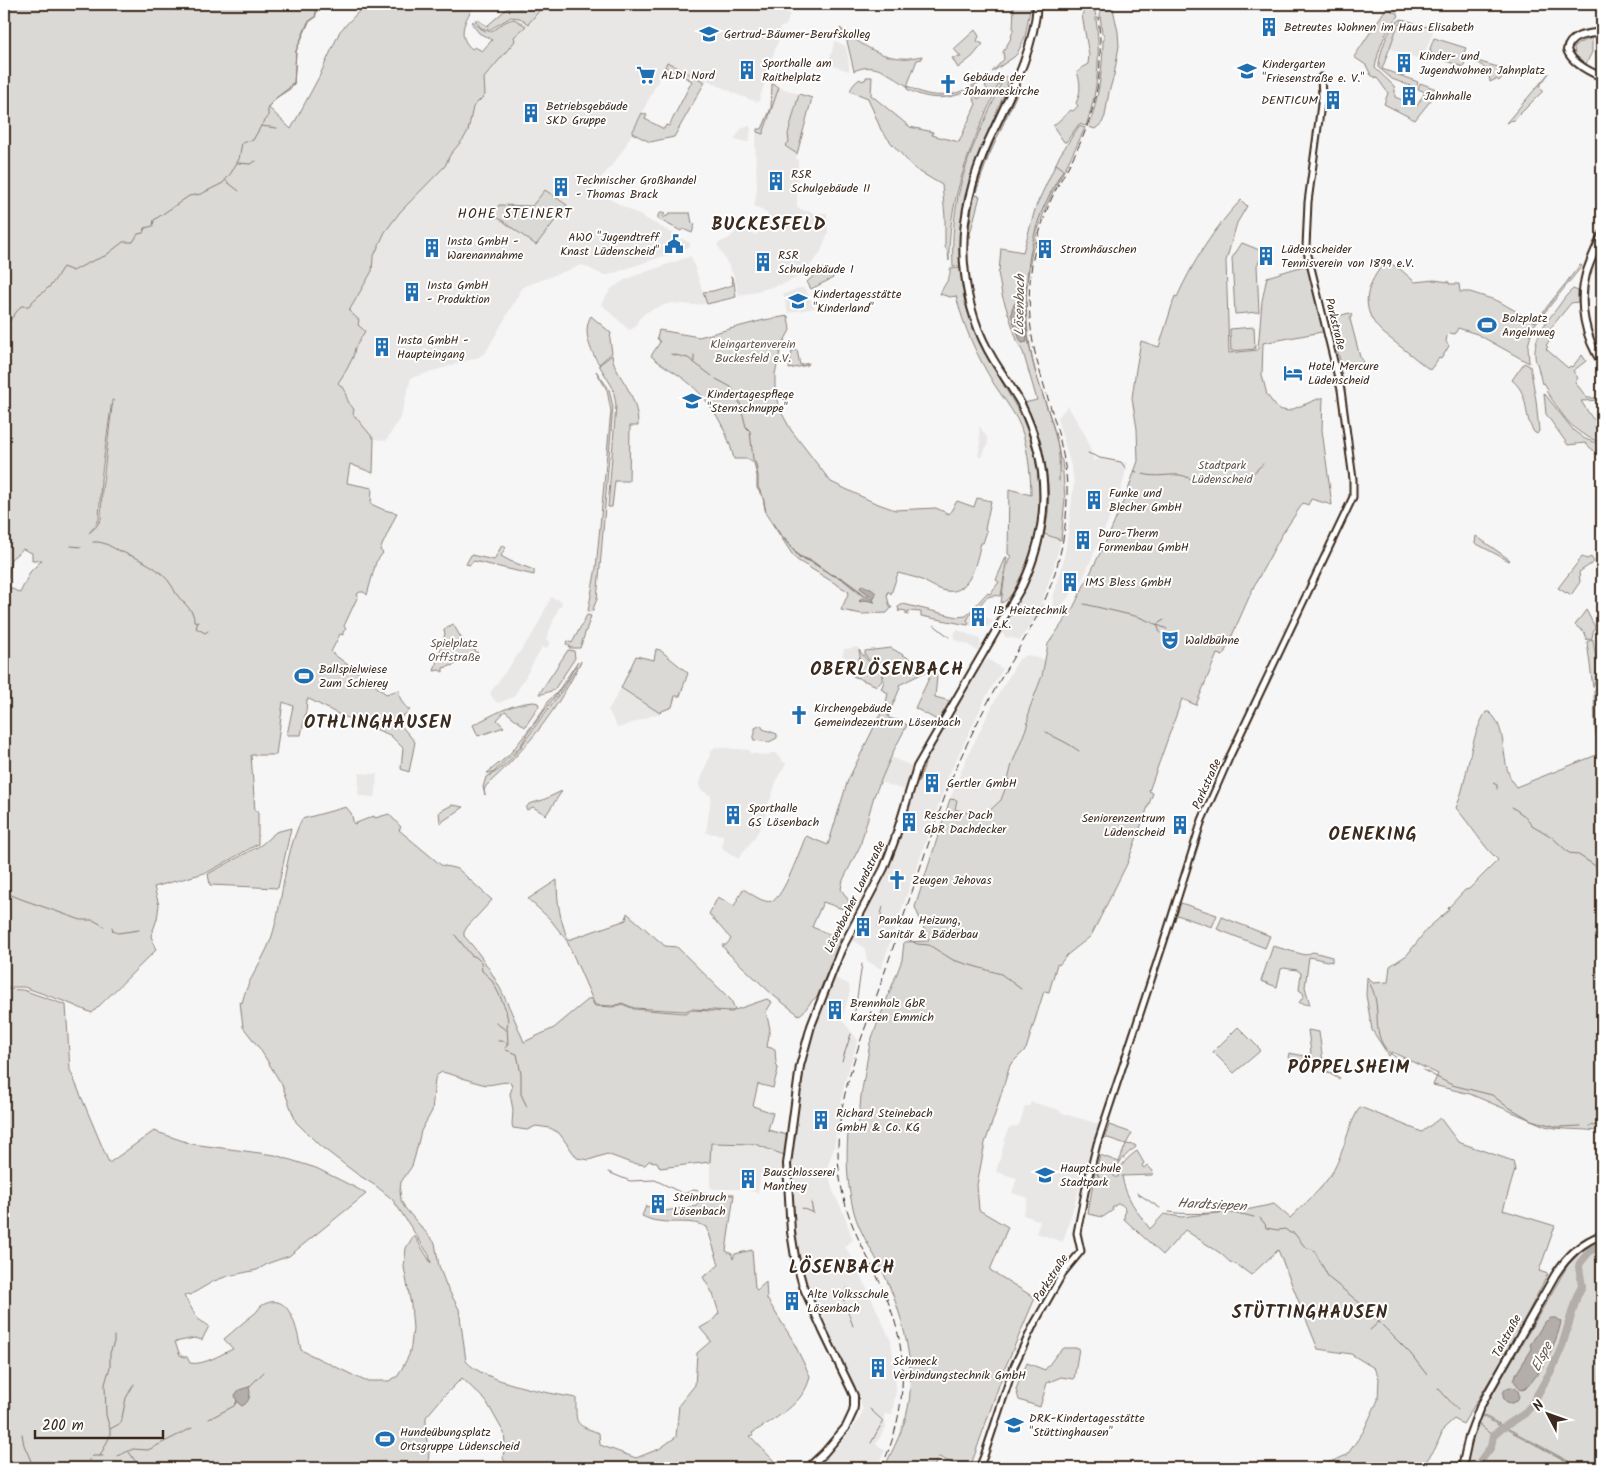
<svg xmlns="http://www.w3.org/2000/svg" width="1606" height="1472" font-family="Kalam,sans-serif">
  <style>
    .built { fill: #e9e7e6 }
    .green { fill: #dbd9d6; stroke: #8b827a; fill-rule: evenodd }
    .water { fill: #b4aeaa; stroke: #847972 }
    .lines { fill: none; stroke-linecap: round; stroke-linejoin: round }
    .stream { stroke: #847972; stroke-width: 1 }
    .river { stroke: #b4aeaa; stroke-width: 8 }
    .minor-casing { stroke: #3b2a1e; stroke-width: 9 }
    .major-casing { stroke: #3b2a1e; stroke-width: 10 }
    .minor { stroke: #fff; stroke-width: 5 }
    .major { stroke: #fff; stroke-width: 6 }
    .rail { stroke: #3b2a1e; stroke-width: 1; stroke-dasharray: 8 4; stroke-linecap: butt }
    .labels { text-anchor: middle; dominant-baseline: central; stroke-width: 4; stroke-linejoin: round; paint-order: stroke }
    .poi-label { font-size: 12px; fill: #3b2a1e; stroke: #fff; text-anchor: start }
    .street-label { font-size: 12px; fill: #3b2a1e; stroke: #fff }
    .park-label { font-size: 12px; fill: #63564c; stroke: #fff }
    .neighbourhood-label { font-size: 14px; letter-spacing: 1px; fill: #3b2a1e; stroke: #fff }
    .water-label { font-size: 14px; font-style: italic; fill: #65584f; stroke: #fff }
    .district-label { font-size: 18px; font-weight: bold; letter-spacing: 1px; fill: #3b2a1e; stroke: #fff }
  </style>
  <rect width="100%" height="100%" fill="#f7f6f6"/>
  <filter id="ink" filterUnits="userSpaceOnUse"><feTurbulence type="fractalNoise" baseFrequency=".02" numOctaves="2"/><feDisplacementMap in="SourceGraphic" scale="10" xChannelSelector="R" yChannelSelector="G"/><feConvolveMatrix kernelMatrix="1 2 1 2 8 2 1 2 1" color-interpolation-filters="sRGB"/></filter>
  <g filter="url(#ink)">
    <g class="built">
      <path d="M 526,4 L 770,4 L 790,14 L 786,26 L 781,27 L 779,30 L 782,31 L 772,58 L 759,101 L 757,102 L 740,96 L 707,80 L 705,82 L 667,63 L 625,147 L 617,159 L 590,191 L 594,192 L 608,198 L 665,229 L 690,243 L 690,247 L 608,275 L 603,275 L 582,265 L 523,287 L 486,352 L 479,357 L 411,378 L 401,416 L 386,441 L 374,439 L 295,347 L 436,101 Z"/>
      <path d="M 1402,20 L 1432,29 L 1433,32 L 1422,60 L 1389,48 L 1398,25 Z"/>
      <path d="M 835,41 L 846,46 L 849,63 L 849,71 L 828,64 Z"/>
      <path d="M 779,87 L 799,94 L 788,134 L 789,143 L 785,146 L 797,154 L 796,159 L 798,159 L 797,208 L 813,213 L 827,213 L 828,233 L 820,254 L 802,274 L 795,279 L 783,284 L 739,296 L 734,276 L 717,244 L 729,238 L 743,226 L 756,235 L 763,225 L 768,214 L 754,206 L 757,189 L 755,145 L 757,132 L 763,133 Z"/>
      <path d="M 749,126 L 751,128 L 749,142 L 734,140 L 741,129 Z"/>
      <path d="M 691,256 L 707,304 L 692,305 L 671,303 L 656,308 L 645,313 L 639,319 L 634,328 L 629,330 L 601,304 L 611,289 L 626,279 Z"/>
      <path d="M 799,288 L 803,288 L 806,290 L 815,308 L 788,313 L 783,294 Z"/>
      <path d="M 1068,406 L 1086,436 L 1094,461 L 1100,458 L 1127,463 L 1124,479 L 1119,497 L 1084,576 L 1078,587 L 1066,600 L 1052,620 L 1053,597 L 1061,571 L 1066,547 L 1074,483 L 1072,470 L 1057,418 Z"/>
      <path d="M 979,426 L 987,437 L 988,443 L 982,458 L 978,456 L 980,444 Z"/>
      <path d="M 1044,534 L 1061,540 L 1053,570 L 1043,599 L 1034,620 L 1020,640 L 1006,637 L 1002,633 L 1003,630 L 1023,594 L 1031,575 Z"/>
      <path d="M 551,597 L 562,601 L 561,607 L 559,607 L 546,639 L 551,642 L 546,649 L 542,647 L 514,697 L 498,703 L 494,700 L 490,693 L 534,632 Z"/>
      <path d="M 973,610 L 993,621 L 989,626 L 981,628 L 968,625 L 969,623 L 967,620 Z"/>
      <path d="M 958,630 L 980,639 L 981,645 L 977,651 L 967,644 L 954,640 L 955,632 Z"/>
      <path d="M 858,647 L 860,656 L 858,661 L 842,656 L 844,649 Z"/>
      <path d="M 1027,655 L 1046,660 L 1042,676 L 1029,710 L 1027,726 L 1012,764 L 1001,800 L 982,818 L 955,809 L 950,799 L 966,759 L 993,704 L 1019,659 Z"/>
      <path d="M 988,659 L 1003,669 L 986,697 L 949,775 L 881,969 L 867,961 L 865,949 L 859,944 L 850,939 L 888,866 L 918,773 L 982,665 Z"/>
      <path d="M 621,688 L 660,713 L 618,728 L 608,710 Z"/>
      <path d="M 715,747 L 750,750 L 750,753 L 764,755 L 769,755 L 770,753 L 775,753 L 786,764 L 778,777 L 761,827 L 755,837 L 738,859 L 722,848 L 723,835 L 706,833 L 711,796 L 701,790 L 699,785 L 711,751 Z"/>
      <path d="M 891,757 L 912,766 L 904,790 L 880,782 Z"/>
      <path d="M 359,773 L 377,774 L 376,792 L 374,797 L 358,796 Z"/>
      <path d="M 835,978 L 849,984 L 850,991 L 842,1020 L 858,1040 L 844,1085 L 834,1149 L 827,1168 L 833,1191 L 844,1214 L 853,1240 L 845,1247 L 854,1260 L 891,1341 L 895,1369 L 896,1390 L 892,1415 L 884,1414 L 886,1427 L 876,1444 L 885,1450 L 877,1468 L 811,1468 L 827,1453 L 830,1453 L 836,1449 L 859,1420 L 863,1410 L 854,1386 L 827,1332 L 829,1330 L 817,1301 L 814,1302 L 799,1263 L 792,1210 L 791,1174 L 793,1142 L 805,1062 L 812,1034 L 826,994 Z"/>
      <path d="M 1031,1102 L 1049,1107 L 1057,1109 L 1062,1113 L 1099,1124 L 1063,1242 L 1036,1233 L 1040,1221 L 1023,1215 L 1028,1198 L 1012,1193 L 1017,1178 L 996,1172 L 1008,1129 L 1019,1125 L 1025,1106 L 1029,1106 Z"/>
      <path d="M 710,1143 L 755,1144 L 784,1155 L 783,1175 L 768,1175 L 760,1179 L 758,1193 L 746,1189 L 714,1189 L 710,1187 Z"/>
    </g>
    <g class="green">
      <path d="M 4,4 L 322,4 L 318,7 L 315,18 L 309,22 L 296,51 L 294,85 L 293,84 L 290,89 L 276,98 L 268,107 L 291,129 L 319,77 L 340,31 L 366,4 L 475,4 C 466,19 455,35 472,49 L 475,47 L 482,51 L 492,40 L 479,33 L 472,24 L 473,21 C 493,44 495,22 514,19 L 526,26 L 514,37 L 515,41 L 484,78 L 485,95 L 473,107 L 468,131 L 464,138 L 450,155 L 445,166 L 400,212 L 385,232 L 373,258 L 372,271 L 349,311 L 359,320 L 358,325 L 365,331 L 355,348 L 353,357 L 347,369 L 338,383 C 347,391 344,393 349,403 C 350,405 353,407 354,410 L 353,414 L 374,439 L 373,473 L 350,464 L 347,483 L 372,488 L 371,504 L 384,510 L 397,513 L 380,550 L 383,553 L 376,562 L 367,595 L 364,592 L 360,592 L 357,594 L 358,596 L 344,626 L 346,629 L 343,632 L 343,635 L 340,634 L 331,652 L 386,694 L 399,690 C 398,697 404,707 410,710 L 397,721 L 415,742 L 409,772 L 401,769 L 403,748 L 390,735 L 338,714 L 309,699 L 307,699 L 306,711 L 301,735 L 287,735 L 293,706 L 283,702 L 276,755 L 251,755 L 255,811 L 258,811 L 258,844 L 208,872 L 154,887 L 159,905 L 157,919 L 151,936 L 156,950 L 92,1013 L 66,1002 L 24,987 L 4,987 ZM 112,400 L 114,401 L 112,407 L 102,489 L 101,519 L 96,527 L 89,533 L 95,526 L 99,519 L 101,479 ZM 23,549 L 32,553 L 32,560 L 42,560 L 30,572 L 20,593 L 7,586 L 11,559 Z"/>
      <path d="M 526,4 L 545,4 L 528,24 L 520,18 L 511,17 L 489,30 L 481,28 L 475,20 L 478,20 L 487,26 L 510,6 L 521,8 Z"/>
      <path d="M 1014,4 L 1031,4 L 1025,37 L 1017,54 L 1014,57 L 992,72 L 1004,59 L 1003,52 L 1010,40 L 1013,31 Z"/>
      <path d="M 1099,4 L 1112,4 L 1118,32 L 1119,46 L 1114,75 L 1109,92 L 1105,116 L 1102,123 L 1095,129 L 1089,127 C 1098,99 1103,70 1103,41 L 1104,40 L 1104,34 L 1102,34 Z"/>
      <path d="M 1389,4 L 1392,6 L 1391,11 L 1397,13 L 1399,16 C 1386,27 1378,50 1375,68 L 1394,86 L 1395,90 L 1395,97 L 1417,106 L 1425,92 L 1418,89 L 1420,83 L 1439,90 L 1415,120 L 1384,104 L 1388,93 L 1378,79 L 1371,75 L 1366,65 L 1354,57 Z"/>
      <path d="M 1094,5 C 1101,47 1100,85 1086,126 L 1079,124 L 1066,142 L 1064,142 L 1053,126 L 1071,110 L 1073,111 L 1078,106 L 1076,103 C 1081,93 1081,83 1077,72 L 1081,70 L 1081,68 L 1088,64 L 1089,55 L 1082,15 L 1086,6 Z"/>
      <path d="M 1402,19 L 1427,27 L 1402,20 L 1400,24 L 1398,25 L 1382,69 L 1418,82 L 1416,88 L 1392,79 L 1379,68 C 1378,56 1389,23 1402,19 Z"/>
      <path d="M 840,28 C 857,42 879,57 901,58 C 908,59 915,57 922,56 L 922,59 L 917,60 L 907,86 C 890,75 875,61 854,71 L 847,41 Z"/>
      <path d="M 975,30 L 979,36 L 977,41 L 983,44 L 972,57 L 958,68 L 952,58 L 961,57 L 954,49 Z"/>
      <path d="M 1434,38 L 1466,48 L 1463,55 L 1466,60 L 1463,67 L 1432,56 L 1430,49 Z"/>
      <path d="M 1592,38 L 1592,52 L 1586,64 L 1575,55 L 1574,47 L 1579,43 Z"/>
      <path d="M 1466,58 L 1505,69 L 1504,75 L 1499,81 L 1496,79 L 1490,82 C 1489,66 1478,63 1466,58 Z"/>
      <path d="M 667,62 L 705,82 L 674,137 L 650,142 L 632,133 L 642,113 L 647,115 L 645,119 L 664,129 L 666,125 L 669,126 L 692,81 L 665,67 Z"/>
      <path d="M 1549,73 L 1539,87 L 1543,91 L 1513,121 L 1512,120 L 1506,123 Z"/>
      <path d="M 1000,76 L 1008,77 L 1007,85 L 1008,86 C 981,146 958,199 960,266 L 953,267 C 951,220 958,184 975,142 C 984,120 996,99 1003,77 C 997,84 993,99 988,108 C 966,157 948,206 949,261 L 948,252 L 945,247 L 945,217 L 942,185 L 915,169 L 893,145 L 881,130 L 868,98 L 850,91 C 852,86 855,82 860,79 L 862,81 L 866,79 L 866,77 L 872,77 L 871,95 L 910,127 L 933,132 L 932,135 L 959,142 L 976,104 L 973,97 L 974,93 L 978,99 L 989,92 L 985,86 Z"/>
      <path d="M 981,79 L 982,81 C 960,100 932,103 907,89 L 908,86 C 933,101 957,97 980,81 Z"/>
      <path d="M 772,84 L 779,87 L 763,134 L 757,132 L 757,129 L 762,129 L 771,108 Z"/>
      <path d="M 1020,87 L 988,158 L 975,195 L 980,196 L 969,238 C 970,195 986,157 1004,119 C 1009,109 1013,95 1020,87 Z"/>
      <path d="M 799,94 L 812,98 L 797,154 L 785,146 L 789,142 L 788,134 Z"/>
      <path d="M 1079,126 L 1085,128 C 1075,151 1062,173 1051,196 C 1030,241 1021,295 1029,344 C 1035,383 1055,419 1060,458 L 1062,460 L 1065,498 L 1061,540 L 1044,534 C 1056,493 1043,441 1024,403 L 1037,400 L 1023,352 L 1018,343 L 1002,295 L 998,272 L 999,272 L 1001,248 L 1023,252 L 1036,206 L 1060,155 Z"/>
      <path d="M 545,190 L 567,205 L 536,245 L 493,214 L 499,205 L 532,206 Z"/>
      <path d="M 1241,200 L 1247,206 L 1237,223 L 1226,261 L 1229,353 L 1258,350 L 1262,301 L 1267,277 L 1310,264 L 1327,331 L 1263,343 L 1262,375 L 1267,395 L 1278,409 L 1288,411 L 1323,397 L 1322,430 L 1332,505 L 1311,499 L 1308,505 L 1303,503 L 1281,536 L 1254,586 L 1223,656 L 1217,654 L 1196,705 L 1182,699 L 1149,791 L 1153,793 L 1127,864 L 1091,936 L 1067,955 L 1059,965 L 1057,964 L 1049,992 L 1044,991 L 1026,1049 L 1010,1065 L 995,1114 L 985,1143 L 977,1185 L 979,1210 L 1008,1227 L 990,1270 L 1035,1298 L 1005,1368 L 970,1468 L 962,1468 L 939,1457 L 933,1468 L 884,1468 C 893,1449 904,1429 908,1408 C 917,1362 900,1304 879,1264 C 870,1247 859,1231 854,1212 C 847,1186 846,1160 848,1133 L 858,1131 L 861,1096 L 870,1043 L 902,960 L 904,942 L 929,941 L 915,907 L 950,799 L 957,800 L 955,809 L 982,818 L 1001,800 L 1007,784 L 1012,764 L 1027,726 L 1029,710 L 1042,676 L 1048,644 L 1073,608 L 1109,535 L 1127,493 L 1138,461 L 1137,429 L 1132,398 L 1136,369 L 1141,341 L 1159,347 L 1175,296 L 1177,297 C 1193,262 1214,228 1241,200 Z"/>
      <path d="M 661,213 L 665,213 L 663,217 L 664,218 L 666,216 L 668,216 L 669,213 L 690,213 L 692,223 L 695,224 L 692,233 L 683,229 L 681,231 L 658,219 L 658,215 Z"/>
      <path d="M 1242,243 L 1262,251 L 1261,253 L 1263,254 L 1257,265 L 1259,312 L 1235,314 L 1232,258 Z"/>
      <path d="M 1386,261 L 1400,269 L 1415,282 L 1434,280 L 1449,282 L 1449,284 L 1459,284 L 1460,292 L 1470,292 L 1498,301 L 1535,322 L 1580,265 L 1582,266 L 1532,328 L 1529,334 L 1531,334 L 1528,346 L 1529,363 L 1477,334 L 1458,328 L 1455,334 L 1450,333 L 1447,336 L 1446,342 L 1449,346 L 1441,359 L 1439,358 L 1430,370 L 1382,332 C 1358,308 1366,284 1386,261 Z"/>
      <path d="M 960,268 L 965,303 L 979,342 L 1023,419 C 1044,470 1047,531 1019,580 C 1015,589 1010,600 1001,603 C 1003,591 1005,564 1011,556 L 1008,554 L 1009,489 L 1031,495 C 1031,475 1027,437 1017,419 C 1011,408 1002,396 994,384 C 977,356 964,328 956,296 L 950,297 L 940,294 C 944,284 951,279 950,269 Z"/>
      <path d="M 821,269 L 825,269 L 833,273 L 833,278 L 811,289 L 807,282 Z"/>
      <path d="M 731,276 L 734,282 L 736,297 L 707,304 L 703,292 L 713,291 L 733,285 Z"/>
      <path d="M 1573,289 L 1578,291 L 1578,302 L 1571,303 L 1550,329 L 1555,334 L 1546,345 L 1548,347 L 1546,349 L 1568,368 L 1570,366 L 1572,367 L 1582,355 L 1586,361 L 1573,371 L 1578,378 L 1575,382 L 1587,398 L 1602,398 L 1602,400 L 1581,401 L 1592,418 L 1602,426 L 1602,443 C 1570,432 1565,417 1546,391 L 1548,389 L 1544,383 L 1542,384 L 1537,363 L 1536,363 C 1531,339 1544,325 1558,307 C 1562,301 1567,294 1573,289 Z"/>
      <path d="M 1349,313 L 1352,315 L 1350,319 L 1360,357 L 1363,360 L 1362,363 L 1342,368 L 1329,319 Z"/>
      <path d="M 591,316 L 611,333 L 610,339 L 612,353 L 599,364 C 590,350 582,331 591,316 Z"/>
      <path d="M 788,316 L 790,330 L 781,347 L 775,374 L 775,386 L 776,397 L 780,410 L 791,430 L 831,482 L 873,502 L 895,510 L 936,508 L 949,514 L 957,501 L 974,507 L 977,498 L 991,501 L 985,529 L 987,531 L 983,543 L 981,543 C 976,562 970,599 942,590 C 933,587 925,581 917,578 C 911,576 904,575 898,573 L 891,594 L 888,591 L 887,596 L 890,607 L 892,607 L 887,613 L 862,614 L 841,610 L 849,592 L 797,560 L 792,554 L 766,514 L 763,498 L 757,488 L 757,476 L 754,463 L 747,459 L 734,459 C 726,425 708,396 680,376 C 670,369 660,364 651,356 L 660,342 L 657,338 L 659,330 L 699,337 L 764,320 Z"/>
      <path d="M 1254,327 L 1255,349 L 1231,351 L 1230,329 Z"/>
      <path d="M 797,350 L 800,365 L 809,363 L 808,365 L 789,369 L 792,351 Z"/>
      <path d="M 612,355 C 614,369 623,379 629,391 C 635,402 638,414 638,426 L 630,426 L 629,481 L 615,481 L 612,507 L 608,507 L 616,405 L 613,388 L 599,365 Z"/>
      <path d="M 1524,363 L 1530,366 L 1536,400 L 1539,431 L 1537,434 L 1534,432 C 1522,414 1531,396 1512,380 Z"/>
      <path d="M 596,371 L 609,389 L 613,407 L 601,556 L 597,599 L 593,609 L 594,610 L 592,612 L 588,611 L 596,568 L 611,411 L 607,390 Z"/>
      <path d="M 1544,393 L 1574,431 L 1585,439 L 1602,445 L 1602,458 L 1585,443 L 1568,445 L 1546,414 Z"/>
      <path d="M 1476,536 L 1510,560 L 1509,561 L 1475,543 Z"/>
      <path d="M 502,545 L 506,547 L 501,556 L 510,561 L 534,570 L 534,575 L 474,561 L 469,565 L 466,564 L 471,555 L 494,560 Z"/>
      <path d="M 1006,557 L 1007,557 L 1001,596 C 986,594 984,599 976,612 L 973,610 L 967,620 L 969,623 L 968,625 L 921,616 L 921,612 L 908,611 L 908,615 L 906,614 L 906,611 L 900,610 L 899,612 L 898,607 L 903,604 L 957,617 L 966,616 L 987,593 L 990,594 L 999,582 L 996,580 Z"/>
      <path d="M 1582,557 L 1587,559 L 1591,557 L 1594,562 L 1579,572 L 1580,582 L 1571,595 L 1567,592 L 1566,593 L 1558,588 Z"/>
      <path d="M 1586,610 L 1595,627 L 1593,632 L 1592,638 L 1587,640 L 1585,633 L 1575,625 Z"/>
      <path d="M 587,615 L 591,616 L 580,648 L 569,648 L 570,646 L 566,644 L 567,641 L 572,643 Z"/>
      <path d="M 453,624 L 463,641 L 478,653 L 470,658 L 468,662 L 465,659 L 454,665 L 443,668 L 443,672 L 439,670 L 434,671 L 445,634 L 444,630 Z"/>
      <path d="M 1593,639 L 1598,674 L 1593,687 L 1587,642 Z"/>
      <path d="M 891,648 L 929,670 L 899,685 L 900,688 L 888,716 L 889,718 L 903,722 L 907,725 L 894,750 L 874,796 L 860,846 L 843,880 L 841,889 L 850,903 L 843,909 L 823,902 L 812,927 L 841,939 L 817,997 C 809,1001 807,1011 799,1015 L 774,996 L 727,952 L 722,945 L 726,945 L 731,939 L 709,914 L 718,897 L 734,906 L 743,889 C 751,893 763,904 772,901 C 783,899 801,847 806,836 L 828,845 L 848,780 L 886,703 L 888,693 L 881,689 L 884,682 L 883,672 L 868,659 L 865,654 L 865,651 Z"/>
      <path d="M 656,649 L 660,650 L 688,673 L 680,696 L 675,696 L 672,707 L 662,711 L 660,713 L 621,688 L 636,656 L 654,660 Z"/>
      <path d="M 568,650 L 574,651 L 575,658 L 554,690 L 542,694 L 539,694 Z"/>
      <path d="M 859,650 L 867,660 L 882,673 L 882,681 L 877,686 L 853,676 L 860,656 Z"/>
      <path d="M 578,661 L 568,679 L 528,733 L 520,747 L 493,773 L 487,773 L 508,756 L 517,745 L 543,711 L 548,701 L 556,694 Z"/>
      <path d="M 581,661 C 565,695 542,729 516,756 C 507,767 496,776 486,786 L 484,790 L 485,795 L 483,787 L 486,777 C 509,768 525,740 539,721 C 554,702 568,682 581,661 Z"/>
      <path d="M 932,669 L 935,669 L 937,677 L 935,697 L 950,701 L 939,721 L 915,708 L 930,676 Z"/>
      <path d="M 1600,682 L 1602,696 L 1602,1132 C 1583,1128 1564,1131 1545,1126 L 1470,1094 L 1433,1085 L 1438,1074 L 1392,1052 L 1389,1056 L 1372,1030 L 1366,995 L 1367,977 L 1373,983 L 1388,982 L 1390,966 L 1407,955 L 1428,928 L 1449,910 L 1448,908 L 1465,890 L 1469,889 L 1498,860 C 1482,845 1471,825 1456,808 C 1469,777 1468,741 1486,712 L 1489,712 C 1510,728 1498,766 1516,787 L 1599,754 L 1595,728 L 1594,691 Z"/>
      <path d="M 534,702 L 538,703 L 539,706 L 525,727 L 505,711 L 497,720 L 504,727 L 478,736 L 473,725 C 493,715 512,703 534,702 Z"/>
      <path d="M 761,725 L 763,729 L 777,734 L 777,738 L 769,742 L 754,740 L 753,738 L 755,734 L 755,728 Z"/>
      <path d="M 562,791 L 546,815 L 533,807 L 527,810 L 526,808 L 529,804 L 543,800 Z"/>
      <path d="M 452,805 L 464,807 L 443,821 L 441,824 L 440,822 L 439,812 Z"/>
      <path d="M 346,807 L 351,813 L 354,824 L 374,816 L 375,818 L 389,814 L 401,827 L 399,830 L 441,865 L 458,869 L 492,900 L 467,927 L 464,932 L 464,936 C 493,967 508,1003 524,1042 L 554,1028 L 590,998 L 595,1006 L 613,1007 L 622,1004 L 634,1009 L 685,1013 L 692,1010 L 732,1012 L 735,1010 L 767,999 L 772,1002 L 766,1012 L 770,1029 L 767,1047 L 775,1049 L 776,1063 L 778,1069 L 773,1088 L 758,1084 L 753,1106 L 773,1113 L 768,1130 L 787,1135 L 784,1155 L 755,1144 L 711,1143 L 710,1162 L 660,1168 L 657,1162 L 649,1161 L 645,1165 L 631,1163 L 607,1154 L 589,1160 L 577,1158 L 559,1133 L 550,1128 L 536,1126 L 527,1130 L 513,1128 L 512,1124 L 513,1110 L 510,1094 L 512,1088 L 511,1083 C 502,1080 492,1087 482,1084 C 469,1081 456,1075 442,1072 L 437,1075 L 435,1079 L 432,1111 L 421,1131 L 415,1156 L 412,1166 L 401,1182 L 400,1191 L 401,1200 L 405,1208 L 435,1243 L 439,1266 L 446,1285 L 459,1309 L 466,1361 C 483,1382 549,1393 576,1398 C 576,1425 574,1424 599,1433 L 600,1445 L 636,1458 L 659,1449 L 676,1437 L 679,1405 L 695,1385 L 697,1353 L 711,1341 L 700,1328 L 712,1321 L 719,1313 L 713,1294 L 703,1277 L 719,1265 L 707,1227 C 691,1219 675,1224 658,1221 C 653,1221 647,1218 642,1216 L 646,1206 L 664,1211 L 696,1206 L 700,1199 L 709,1199 L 710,1194 L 734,1195 L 726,1251 L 732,1254 L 733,1259 L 735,1254 L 752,1250 L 755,1288 L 757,1290 L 766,1282 L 767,1299 L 792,1339 L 810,1376 C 805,1404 774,1419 752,1433 L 753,1435 L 750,1436 L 774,1461 L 765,1468 L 508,1468 L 503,1458 L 505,1443 L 504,1433 L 486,1401 L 462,1378 L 443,1397 L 426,1417 L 426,1436 L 429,1452 L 428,1468 L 4,1468 L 4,989 L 23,990 L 66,1005 L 70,1070 L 109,1163 L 154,1131 L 192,1144 L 275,1155 L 316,1168 L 358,1189 L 366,1194 L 289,1256 L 269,1263 L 257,1270 L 228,1276 L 214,1281 L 190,1295 L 188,1294 L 184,1296 L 198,1319 L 209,1326 L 202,1340 L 195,1338 L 175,1342 L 180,1355 L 184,1357 L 187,1357 L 190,1363 C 203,1366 221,1354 233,1349 L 224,1339 C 234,1331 243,1322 254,1314 C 257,1312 259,1308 261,1306 C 290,1288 297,1330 301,1350 L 365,1381 L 389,1381 L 398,1376 L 409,1355 L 411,1346 L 413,1329 L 411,1305 L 404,1267 L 406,1248 L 414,1235 L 431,1263 L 429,1255 L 399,1209 L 392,1199 L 376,1186 L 357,1174 L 319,1145 L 296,1122 L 282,1085 L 260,1049 L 243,1027 L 240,1002 L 242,1003 C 247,980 263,961 271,939 C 284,900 283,857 302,819 Z"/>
      <path d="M 291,828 L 278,888 L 210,885 L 208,874 L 261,845 L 276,832 Z"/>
      <path d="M 557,880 C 557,903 560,919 568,940 L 626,920 L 627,913 L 665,946 L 677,947 L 731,1000 L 735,1009 L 733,1011 L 691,1009 L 685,1011 L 634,1008 L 622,1003 L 613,1006 L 595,1005 L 567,941 L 550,919 L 528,899 Z"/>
      <path d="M 1181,903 L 1217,915 L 1212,927 L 1177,915 Z"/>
      <path d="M 1222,917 L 1270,936 L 1265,948 L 1217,929 Z"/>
      <path d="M 1273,946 L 1305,955 L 1313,952 L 1332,957 L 1332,962 L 1309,957 L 1305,987 L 1310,1005 L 1299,1003 L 1304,995 L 1302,992 L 1299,990 L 1301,973 L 1297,970 L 1284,968 L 1281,969 L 1277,987 L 1261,981 Z"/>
      <path d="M 1238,1027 L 1260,1049 L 1259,1052 L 1234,1073 L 1213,1052 Z"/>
      <path d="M 1308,1030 L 1319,1032 L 1324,1069 L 1340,1078 L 1339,1079 L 1313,1064 L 1312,1070 L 1298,1065 L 1288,1058 L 1289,1053 L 1305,1056 L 1311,1053 Z"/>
      <path d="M 1360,1107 L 1422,1132 L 1440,1118 L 1458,1142 L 1513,1161 L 1515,1170 L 1503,1210 L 1555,1226 L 1539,1271 L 1548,1274 L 1511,1345 L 1463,1424 L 1454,1419 L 1444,1428 L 1435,1449 L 1421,1468 L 1315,1468 L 1347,1455 L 1363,1432 L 1378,1400 L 1379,1378 L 1374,1368 L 1351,1354 L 1318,1349 L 1278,1250 L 1251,1275 L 1239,1266 L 1230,1262 L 1220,1253 L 1185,1230 L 1163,1255 L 1124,1219 L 1125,1208 L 1121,1204 L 1117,1204 L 1112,1208 L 1113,1210 L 1103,1217 L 1088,1214 L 1095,1170 L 1099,1177 L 1096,1169 L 1100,1155 L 1119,1162 L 1126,1144 L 1105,1137 L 1109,1125 L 1132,1133 L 1126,1144 L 1135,1145 L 1136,1147 C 1126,1154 1114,1166 1114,1177 L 1118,1177 C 1119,1166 1128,1157 1137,1151 L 1144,1163 L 1142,1166 L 1144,1168 L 1147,1165 L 1153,1171 L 1152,1175 L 1122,1176 C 1125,1197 1138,1213 1150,1229 L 1164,1214 L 1181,1217 L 1251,1209 L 1274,1204 L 1290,1218 C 1307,1201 1329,1184 1338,1161 C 1346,1143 1349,1124 1360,1107 Z"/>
      <path d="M 1602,1241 L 1602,1468 L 1581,1468 L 1481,1414 L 1568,1265 L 1583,1250 Z"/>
      <path d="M 1064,1348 L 1079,1348 L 1074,1379 L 1061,1377 L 1047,1383 L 1040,1407 L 1019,1400 L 1016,1389 L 1027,1363 L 1045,1370 L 1057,1354 Z"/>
      <path d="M 1480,1415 L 1579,1468 L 1465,1468 L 1470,1439 Z"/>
    </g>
    <g class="water">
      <path d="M 1017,301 L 1021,302 L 1025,311 L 1027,342 L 1022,343 C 1019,339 1019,336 1017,331 C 1013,321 1007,311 1017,301 Z"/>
      <path d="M 782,537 L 785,538 L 799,556 L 812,561 L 830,574 L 842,578 L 871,599 L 872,597 L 860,588 L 862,585 L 871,589 L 876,593 L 873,601 L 875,602 L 865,600 L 860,602 L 859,601 L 864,597 L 842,579 L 830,574 L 811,562 L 799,557 Z"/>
      <path d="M 1551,1318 L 1556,1318 L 1561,1322 C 1556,1345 1542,1372 1525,1389 L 1521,1390 L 1514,1381 L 1516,1374 L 1532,1349 L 1530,1345 L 1545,1322 Z"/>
      <circle cx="1511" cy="1395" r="8"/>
      <path d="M 249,1387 C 251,1394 250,1402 242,1406 L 237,1402 L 235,1395 L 239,1390 Z"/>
    </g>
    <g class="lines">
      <g class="stream">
        <path d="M 261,126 L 277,128"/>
        <path d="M 238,163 L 250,164 L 256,161"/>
        <path d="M 1056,164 L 1062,168 L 1063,170 C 1055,184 1048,197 1042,211 C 1023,258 1022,322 1035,370 C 1042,396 1053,420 1058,447 C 1060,458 1059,469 1059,481"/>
        <path d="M 226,181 L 239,191"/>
        <path d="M 1019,302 L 1017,288 L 1025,287"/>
        <path d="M 4,328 L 21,306 L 29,306 C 34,298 42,294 49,287 C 55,282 58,273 63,267 L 73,271 L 90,262 L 105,256 L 123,242 L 133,242 L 138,234 L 143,233 L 145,228 L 153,226 L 154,220 L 189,196 L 201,194 L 223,183 L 231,173 L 239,159 L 242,143 L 253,140 L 261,126 L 268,117 L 268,107 L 276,98 L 289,88 L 292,83 L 294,84 L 296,51 L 308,22 L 315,17 L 317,7 L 321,4"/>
        <path d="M 671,354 L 688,358 L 712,376"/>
        <path d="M 694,355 L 694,362"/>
        <path d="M 716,379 L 731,387 L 740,403 L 746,427 L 750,431 L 753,459 L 756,464 L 758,476 L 758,487 L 763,497 L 766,513 L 782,537"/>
        <path d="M 1088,453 L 1100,458 L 1121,462 L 1126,469"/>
        <path d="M 1134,471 L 1137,472"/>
        <path d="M 1213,473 L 1239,478"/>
        <path d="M 1143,474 C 1157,478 1167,474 1180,475 C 1186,476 1191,479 1196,482"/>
        <path d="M 1249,477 L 1263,464"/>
        <path d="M 93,542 C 106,541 111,548 122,552 C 140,559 161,568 172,586 C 174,589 175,593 178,596 C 184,604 195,611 194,621 L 198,622 L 196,628 L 205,633 L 208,631"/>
        <path d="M 71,546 L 81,547"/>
        <path d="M 1084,604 L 1139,617 L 1167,629"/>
        <path d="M 934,625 L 949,637"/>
        <path d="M 1160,633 L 1157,624 L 1164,620"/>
        <path d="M 1046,732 C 1057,739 1069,743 1079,751"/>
        <path d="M 1493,783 L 1497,785 L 1497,789"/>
        <path d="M 916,787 L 925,764"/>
        <path d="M 1512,807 L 1526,817 L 1532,825 L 1552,837 L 1569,853 L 1577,854 L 1594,865 L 1602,872"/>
        <path d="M 4,892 L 21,899 L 81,920 L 93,920 L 104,926"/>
        <path d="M 878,926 L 883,907"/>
        <path d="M 112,927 L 113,931 L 118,933 L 139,930"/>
        <path d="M 455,935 L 471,955 L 476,957 L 481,962 L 482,971 L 491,979 L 499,994 L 506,1010 L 508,1021 L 507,1027 L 508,1043 L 505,1049 L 506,1050 L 517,1054 L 521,1074 L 521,1094 L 527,1107"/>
        <path d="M 881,935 L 891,938"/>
        <path d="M 902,939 L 908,939 L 917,944 L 929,945 L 953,960 L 1001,974 L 1021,989"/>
        <path d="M 1368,981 C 1389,1012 1359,1044 1409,1064"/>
        <path d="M 856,1021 L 855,1011 L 862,964"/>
        <path d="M 496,1023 L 506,1030"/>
        <path d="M 498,1041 L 504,1041 L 507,1043"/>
        <path d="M 842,1061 L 851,1034"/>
        <path d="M 1423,1070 L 1452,1085 L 1492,1095 L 1505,1105 L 1531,1120 L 1558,1127 L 1581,1126"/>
        <path d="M 1589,1126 L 1602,1125"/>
        <path d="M 608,1172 L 630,1181 L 655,1180 L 684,1194 L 694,1190 L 703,1192 L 703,1194 L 734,1194"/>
        <path d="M 1137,1193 L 1160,1208"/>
        <path d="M 811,1202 L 813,1212"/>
        <path d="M 802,1208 L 813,1213"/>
        <path d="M 1169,1212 C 1197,1217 1227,1208 1254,1217"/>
        <path d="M 1260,1218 L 1265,1224 L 1266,1228 L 1278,1230 L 1285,1229 L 1290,1233 L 1294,1233 L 1305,1247 L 1314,1250 L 1329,1278 L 1371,1312 L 1380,1323 L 1410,1353 L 1427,1375"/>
        <path d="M 844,1301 L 842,1295 L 847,1290 L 847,1288"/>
        <path d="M 845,1304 L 853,1326"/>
        <path d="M 1370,1330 L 1379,1322"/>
        <path d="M 4,1368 L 11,1407"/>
        <path d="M 249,1387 L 264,1372"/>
        <path d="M 1438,1388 L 1458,1410"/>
        <path d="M 870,1409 L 883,1421 L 871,1443"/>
        <path d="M 209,1419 L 234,1406 L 237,1401"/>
        <path d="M 1477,1423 L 1493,1436"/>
        <path d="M 110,1429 L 121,1423 L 126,1398 L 134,1384"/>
        <path d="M 22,1434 L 24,1445 L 34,1468"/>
        <path d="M 129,1452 L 140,1468"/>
        <path d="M 100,1456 L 110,1436 L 110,1429 L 106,1415 L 105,1384 L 110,1367 L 110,1353 L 114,1342 L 114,1336"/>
        <path d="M 117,1456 L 133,1449 L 148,1450 L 192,1428"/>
        <path d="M 86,1463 L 93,1456 L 103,1456"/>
      </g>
      <path class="river" d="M 1475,1468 L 1491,1447 L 1493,1436 L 1501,1429 L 1524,1414 L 1531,1406 L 1553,1367 L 1562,1346 L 1577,1296 L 1582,1286 L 1579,1267 L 1580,1263 L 1589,1252 L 1602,1244"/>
      <g class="minor-casing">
        <path id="minor" d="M 979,1468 L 984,1456 L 1014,1366 L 1033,1326 L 1063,1273 L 1081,1251 L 1077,1233 L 1086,1187 L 1097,1144 L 1164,941 L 1202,820 L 1230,756 L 1353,497 L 1353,479 L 1341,390 L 1306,247 L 1308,202 L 1322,97 L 1321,77"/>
      </g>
      <g class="major-casing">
        <g id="major">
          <path d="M 1602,32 C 1589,34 1570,34 1567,50 C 1572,63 1590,72 1602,77"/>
          <path d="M 1602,235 C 1596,248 1590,261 1586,274 C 1578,304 1585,338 1602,363"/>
          <path d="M 808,1468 L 824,1453 L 846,1427 L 853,1412 L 854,1406 L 854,1396 L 851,1389 L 823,1331 L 803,1286 L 795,1257 L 791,1232 L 787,1164 L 800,1066 L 811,1026 L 841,950 L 884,868 L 895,839 L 917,767 L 1022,586 C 1051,525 1051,465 1021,404 C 1013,389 1002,374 993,359 C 978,334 968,303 965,274 C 959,229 970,183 988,142 C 1008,98 1034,53 1037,4"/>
          <path d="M 1462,1468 L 1469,1436 L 1480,1407 L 1555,1275 C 1567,1256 1581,1242 1602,1235"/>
        </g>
      </g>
      <use href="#minor" class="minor"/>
      <use href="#major" class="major"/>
      <path class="rail" d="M 881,1468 C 905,1418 910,1359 890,1307 C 881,1280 866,1257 855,1231 C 844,1206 838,1178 838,1150 C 838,1094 862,1038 880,986 C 903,918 926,850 950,782 C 966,744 984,708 1004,673 C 1014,655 1026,638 1035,620 C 1057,580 1068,533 1067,487 C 1065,443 1048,403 1037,361 C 1029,330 1027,296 1032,264 C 1036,243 1042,222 1050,202 C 1061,177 1077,154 1086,129 C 1100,92 1103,55 1098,17"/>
    </g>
  </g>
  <defs>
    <g id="building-bare" transform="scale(1.5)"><path d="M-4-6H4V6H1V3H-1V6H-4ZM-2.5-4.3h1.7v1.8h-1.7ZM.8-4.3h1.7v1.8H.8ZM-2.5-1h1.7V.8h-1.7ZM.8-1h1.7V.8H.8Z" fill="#1f6fb2" stroke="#fff" stroke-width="2.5" paint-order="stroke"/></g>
    <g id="school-bare" transform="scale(1.5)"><path d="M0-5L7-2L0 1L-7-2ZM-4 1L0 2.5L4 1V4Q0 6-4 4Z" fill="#1f6fb2" stroke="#fff" stroke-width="2.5" paint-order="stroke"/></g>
    <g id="supermarket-bare" transform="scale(1.5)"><path d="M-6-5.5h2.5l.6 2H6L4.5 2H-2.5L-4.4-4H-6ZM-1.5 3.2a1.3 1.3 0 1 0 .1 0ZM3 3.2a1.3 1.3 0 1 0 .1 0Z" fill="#1f6fb2" stroke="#fff" stroke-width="2.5" paint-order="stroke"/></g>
    <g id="church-bare" transform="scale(1.5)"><path d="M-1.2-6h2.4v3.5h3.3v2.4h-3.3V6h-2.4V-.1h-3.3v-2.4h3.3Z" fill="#1f6fb2" stroke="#fff" stroke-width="2.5" paint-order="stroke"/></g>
    <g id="civic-bare" transform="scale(1.5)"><path d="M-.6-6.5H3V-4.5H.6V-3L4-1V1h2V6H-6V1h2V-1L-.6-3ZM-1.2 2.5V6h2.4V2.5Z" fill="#1f6fb2" stroke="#fff" stroke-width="2.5" paint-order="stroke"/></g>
    <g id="stadium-bare" transform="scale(1.5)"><path d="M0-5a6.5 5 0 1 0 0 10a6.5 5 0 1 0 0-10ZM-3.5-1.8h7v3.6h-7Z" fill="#1f6fb2" stroke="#fff" stroke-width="2.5" paint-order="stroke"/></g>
    <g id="hotel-bare" transform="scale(1.5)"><path d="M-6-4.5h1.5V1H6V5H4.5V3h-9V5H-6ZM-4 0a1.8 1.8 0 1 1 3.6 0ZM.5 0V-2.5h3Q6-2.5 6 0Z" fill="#1f6fb2" stroke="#fff" stroke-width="2.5" paint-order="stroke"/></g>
    <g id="theatre-bare" transform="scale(1.5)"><path d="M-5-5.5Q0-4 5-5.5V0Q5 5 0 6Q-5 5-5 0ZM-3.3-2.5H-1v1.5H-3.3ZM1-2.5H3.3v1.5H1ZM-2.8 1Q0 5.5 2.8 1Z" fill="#1f6fb2" stroke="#fff" stroke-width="2.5" paint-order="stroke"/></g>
  </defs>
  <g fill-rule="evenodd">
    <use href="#building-bare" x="1269" y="27"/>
    <use href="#school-bare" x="709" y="34"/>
    <use href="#building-bare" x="1404" y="63"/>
    <use href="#building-bare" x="747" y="70"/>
    <use href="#school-bare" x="1247" y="71"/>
    <use href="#supermarket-bare" x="646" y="75"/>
    <use href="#church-bare" x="948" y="84"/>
    <use href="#building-bare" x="1409" y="96"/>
    <use href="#building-bare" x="1333" y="100"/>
    <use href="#building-bare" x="531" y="113"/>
    <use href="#building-bare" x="776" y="181"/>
    <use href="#building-bare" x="561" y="187"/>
    <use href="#civic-bare" x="674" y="244"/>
    <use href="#building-bare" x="432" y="248"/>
    <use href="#building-bare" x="1045" y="249"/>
    <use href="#building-bare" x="1266" y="256"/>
    <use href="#building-bare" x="763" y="262"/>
    <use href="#building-bare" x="412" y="292"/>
    <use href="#school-bare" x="798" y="301"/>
    <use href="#stadium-bare" x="1487" y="325"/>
    <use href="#building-bare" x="382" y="347"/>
    <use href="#hotel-bare" x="1293" y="373"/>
    <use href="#school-bare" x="692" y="401"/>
    <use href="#building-bare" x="1094" y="500"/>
    <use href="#building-bare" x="1083" y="540"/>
    <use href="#building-bare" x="1070" y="582"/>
    <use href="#building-bare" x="978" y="617"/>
    <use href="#theatre-bare" x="1170" y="640"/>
    <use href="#stadium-bare" x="304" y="676"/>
    <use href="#church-bare" x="799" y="715"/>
    <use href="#building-bare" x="932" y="783"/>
    <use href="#building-bare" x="733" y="815"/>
    <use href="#building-bare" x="909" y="822"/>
    <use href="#building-bare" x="1180" y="825"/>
    <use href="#church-bare" x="897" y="880"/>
    <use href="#building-bare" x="863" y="927"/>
    <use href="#building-bare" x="835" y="1010"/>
    <use href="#building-bare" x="821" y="1120"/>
    <use href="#school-bare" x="1045" y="1175"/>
    <use href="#building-bare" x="748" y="1179"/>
    <use href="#building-bare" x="658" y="1204"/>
    <use href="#building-bare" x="792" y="1301"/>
    <use href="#building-bare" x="878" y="1368"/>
    <use href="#school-bare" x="1014" y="1425"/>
    <use href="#stadium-bare" x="385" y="1439"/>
  </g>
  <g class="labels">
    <g class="poi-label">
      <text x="1284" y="27">Betreutes Wohnen im Haus Elisabeth</text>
      <text x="724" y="34">Gertrud-Bäumer-Berufskolleg</text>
      <text x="1419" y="56">Kinder- und<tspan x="1419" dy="14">Jugendwohnen Jahnplatz</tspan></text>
      <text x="762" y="63">Sporthalle am<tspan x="762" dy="14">Raithelplatz</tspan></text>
      <text x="1262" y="64">Kindergarten<tspan x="1262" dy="14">"Friesenstraße e. V."</tspan></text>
      <text x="661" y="75">ALDI Nord</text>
      <text x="963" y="77">Gebäude der<tspan x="963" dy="14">Johanneskirche</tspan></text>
      <text x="1424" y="96">Jahnhalle</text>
      <text x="1318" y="100" text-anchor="end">DENTICUM</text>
      <text x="546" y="106">Betriebsgebäude<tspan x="546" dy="14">SKD Gruppe</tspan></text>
      <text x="791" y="174">RSR<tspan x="791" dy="14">Schulgebäude II</tspan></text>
      <text x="576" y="180">Technischer Großhandel<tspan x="576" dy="14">- Thomas Brack</tspan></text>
      <text x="659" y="237" text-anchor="end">AWO "Jugendtreff<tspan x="659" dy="14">Knast Lüdenscheid"</tspan></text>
      <text x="447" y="241">Insta GmbH -<tspan x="447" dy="14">Warenannahme</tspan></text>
      <text x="1060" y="249">Stromhäuschen</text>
      <text x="1281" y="249">Lüdenscheider<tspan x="1281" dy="14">Tennisverein von 1899 e.V.</tspan></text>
      <text x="778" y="255">RSR<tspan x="778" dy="14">Schulgebäude I</tspan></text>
      <text x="427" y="285">Insta GmbH<tspan x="427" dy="14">- Produktion</tspan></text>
      <text x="813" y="294">Kindertagesstätte<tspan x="813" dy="14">"Kinderland"</tspan></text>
      <text x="1502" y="318">Bolzplatz<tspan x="1502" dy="14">Angelnweg</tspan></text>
      <text x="397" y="340">Insta GmbH -<tspan x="397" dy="14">Haupteingang</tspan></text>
      <text x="1308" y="366">Hotel Mercure<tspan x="1308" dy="14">Lüdenscheid</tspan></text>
      <text x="707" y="394">Kindertagespflege<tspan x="707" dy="14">"Sternschnuppe"</tspan></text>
      <text x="1109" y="493">Funke und<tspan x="1109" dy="14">Blecher GmbH</tspan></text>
      <text x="1098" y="533">Duro-Therm<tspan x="1098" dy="14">Formenbau GmbH</tspan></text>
      <text x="1085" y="582">IMS Bless GmbH</text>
      <text x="993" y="610">IB Heiztechnik<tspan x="993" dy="14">e.K.</tspan></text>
      <text x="1185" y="640">Waldbühne</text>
      <text x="319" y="669">Ballspielwiese<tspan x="319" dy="14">Zum Schierey</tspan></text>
      <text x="814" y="708">Kirchengebäude<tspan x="814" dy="14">Gemeindezentrum Lösenbach</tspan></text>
      <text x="947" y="783">Gertler GmbH</text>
      <text x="748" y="808">Sporthalle<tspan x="748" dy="14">GS Lösenbach</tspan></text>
      <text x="924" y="815">Rescher Dach<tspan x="924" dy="14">GbR Dachdecker</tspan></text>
      <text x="1165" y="818" text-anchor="end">Seniorenzentrum<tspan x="1165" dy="14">Lüdenscheid</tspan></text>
      <text x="912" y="880">Zeugen Jehovas</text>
      <text x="878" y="920">Pankau Heizung,<tspan x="878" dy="14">Sanitär &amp; Bäderbau</tspan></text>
      <text x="850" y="1003">Brennholz GbR<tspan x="850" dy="14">Karsten Emmich</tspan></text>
      <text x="836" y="1113">Richard Steinebach<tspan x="836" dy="14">GmbH &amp; Co. KG</tspan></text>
      <text x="1060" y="1168">Hauptschule<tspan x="1060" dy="14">Stadtpark</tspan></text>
      <text x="763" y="1172">Bauschlosserei<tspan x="763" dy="14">Manthey</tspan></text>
      <text x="673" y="1197">Steinbruch<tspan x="673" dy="14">Lösenbach</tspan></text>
      <text x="807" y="1294">Alte Volksschule<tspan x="807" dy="14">Lösenbach</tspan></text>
      <text x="893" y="1361">Schmeck<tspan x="893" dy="14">Verbindungstechnik GmbH</tspan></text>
      <text x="1029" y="1418">DRK-Kindertagesstätte<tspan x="1029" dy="14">"Stüttinghausen"</tspan></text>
      <text x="400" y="1432">Hundeübungsplatz<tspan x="400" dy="14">Ortsgruppe Lüdenscheid</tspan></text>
    </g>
    <g class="street-label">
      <text transform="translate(1335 324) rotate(76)">Parkstraße</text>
      <text transform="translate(1207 784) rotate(-66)">Parkstraße</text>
      <text transform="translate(855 897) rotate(-64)">Lösenbacher Landstraße</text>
      <text transform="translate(1051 1278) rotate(-57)">Parkstraße</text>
      <text transform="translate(1507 1336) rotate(-61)">Talstraße</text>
    </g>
    <g class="park-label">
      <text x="753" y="344">Kleingartenverein<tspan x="753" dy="14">Buckesfeld e.V.</tspan></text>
      <text x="1222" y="465">Stadtpark<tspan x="1222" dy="14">Lüdenscheid</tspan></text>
      <text x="454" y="643">Spielplatz<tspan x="454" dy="14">Orffstraße</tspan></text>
    </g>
    <g class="neighbourhood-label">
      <text x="515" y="214">HOHE STEINERT</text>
    </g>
    <g class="water-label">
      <text transform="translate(1020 305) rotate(-89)">Lösenbach</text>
      <text transform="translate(1212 1205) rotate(3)">Hardtsiepen</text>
      <text transform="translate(1542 1357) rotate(-63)">Elspe</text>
    </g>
    <g class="district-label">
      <text x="769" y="225">BUCKESFELD</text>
      <text x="887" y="670">OBERLÖSENBACH</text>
      <text x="378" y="723">OTHLINGHAUSEN</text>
      <text x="1373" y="835">OENEKING</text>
      <text x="1349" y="1068">PÖPPELSHEIM</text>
      <text x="842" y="1268">LÖSENBACH</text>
      <text x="1310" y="1313">STÜTTINGHAUSEN</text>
    </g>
  </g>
  <rect width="1606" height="1472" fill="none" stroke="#fff" stroke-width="20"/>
  <rect x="10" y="10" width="1586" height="1452" fill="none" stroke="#3b2a1e" stroke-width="2" filter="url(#ink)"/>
  <g transform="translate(1548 1414) rotate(311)" stroke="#ffffff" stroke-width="4" paint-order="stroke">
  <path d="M0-4L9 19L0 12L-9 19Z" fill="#3b2a1e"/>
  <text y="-8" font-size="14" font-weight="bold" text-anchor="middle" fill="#3b2a1e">N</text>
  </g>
  <path d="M35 1430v8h128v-8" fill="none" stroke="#3b2a1e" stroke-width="2.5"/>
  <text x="42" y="1430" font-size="15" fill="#3b2a1e" stroke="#ffffff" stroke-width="4" paint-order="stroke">200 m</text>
</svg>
